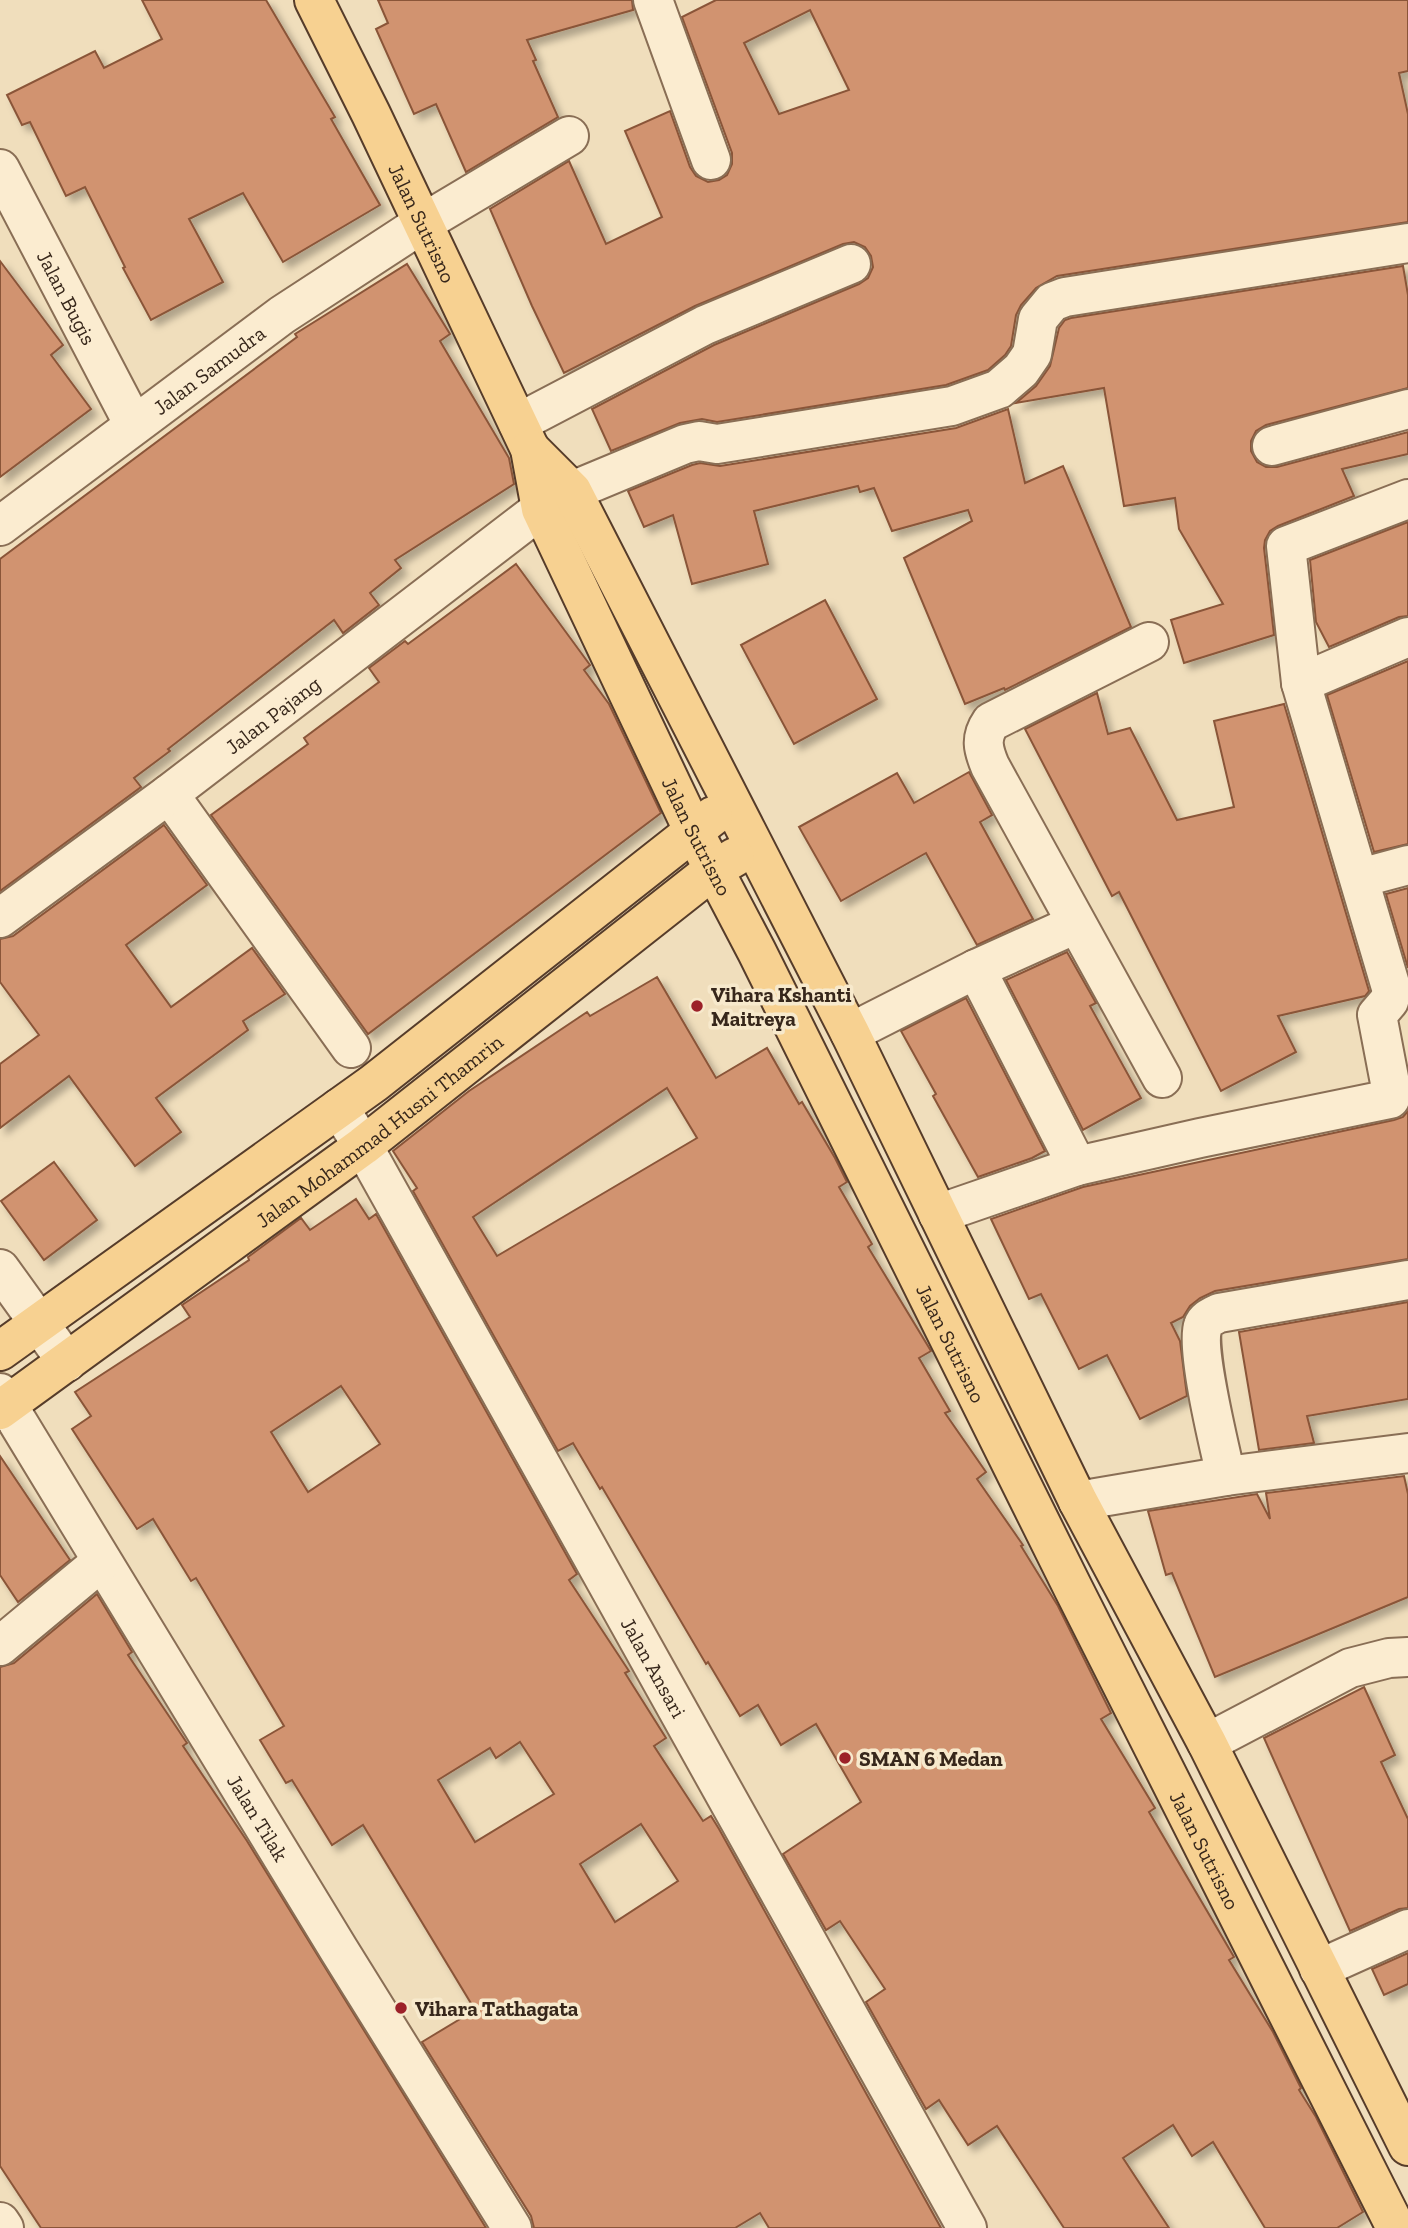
<svg xmlns="http://www.w3.org/2000/svg" width="1408" height="2228" font-family="'Zilla Slab',serif">
  <style>
    .building { fill: #d19370; stroke: #8a5539; stroke-width: 2; fill-rule: evenodd; filter: url(#shadow) }
    .lines { fill: none; stroke-linecap: round; stroke-linejoin: round }
    .minor-casing { stroke: #896e55; stroke-width: 42 }
    .major-casing { stroke: #563c2a; stroke-width: 42 }
    .minor { stroke: #fbecd0; stroke-width: 38 }
    .major { stroke: #f7d191; stroke-width: 38 }
    .poi-dot { fill: #9c2129; stroke: #f7e9cc; stroke-width: 2.5 }
    .labels { text-anchor: middle; dominant-baseline: central; stroke-width: 7; stroke-linejoin: round; paint-order: stroke }
    .street-label { font-size: 21px; fill: #37271b; stroke: #f7e9cc }
    .poi-label { font-size: 21px; font-weight: bold; fill: #37271b; stroke: #f7e9cc; text-anchor: start }
  </style>
  <defs>
    <filter id="shadow"><feDropShadow dx="6" dy="6" stdDeviation="3.5" flood-color="#0004"/></filter>
  </defs>
  <rect width="100%" height="100%" fill="#f0debc"/>
  <g class="building">
    <path d="M 142,0 L 266,0 L 335,117 L 331,119 L 380,205 L 283,262 L 243,193 L 189,219 L 223,282 L 151,320 L 123,268 L 125,267 L 85,187 L 66,196 L 30,122 L 22,125 L 7,95 L 95,51 L 104,68 L 162,39 Z"/>
    <path d="M 378,0 L 632,0 L 633,10 L 527,40 L 536,60 L 533,61 L 558,117 L 466,172 L 436,104 L 414,114 L 376,29 L 388,23 Z"/>
    <path d="M 716,0 L 1408,0 L 1408,71 L 1399,73 L 1408,114 L 1408,222 L 1057,276 L 1036,288 L 1021,305 L 1016,315 L 1011,346 L 1005,355 L 988,370 L 946,385 L 717,422 L 702,419 L 680,423 L 611,451 L 592,409 L 714,345 L 859,284 L 868,278 L 873,267 L 871,256 L 865,247 L 854,242 L 843,244 L 695,306 L 564,373 L 532,306 L 490,209 L 569,161 L 606,244 L 662,217 L 625,131 L 670,111 L 690,167 L 696,176 L 708,182 L 719,180 L 727,175 L 732,164 L 732,153 L 682,17 ZM 810,10 L 849,90 L 779,114 L 744,43 Z"/>
    <path d="M 0,261 L 63,345 L 51,355 L 91,409 L 0,477 Z"/>
    <path d="M 407,264 L 450,334 L 440,341 L 509,458 L 514,484 L 395,560 L 401,568 L 370,593 L 379,605 L 343,633 L 334,620 L 168,749 L 170,751 L 134,778 L 141,787 L 0,891 L 0,559 L 297,337 L 295,334 Z"/>
    <path d="M 1403,266 L 1408,295 L 1408,388 L 1266,425 L 1256,431 L 1251,441 L 1251,451 L 1257,462 L 1266,467 L 1277,467 L 1408,432 L 1408,454 L 1342,469 L 1354,496 L 1278,526 L 1270,531 L 1265,540 L 1264,548 L 1274,635 L 1184,663 L 1171,620 L 1223,604 L 1179,529 L 1175,498 L 1124,506 L 1104,388 L 1016,403 L 1036,386 L 1050,366 L 1059,328 L 1065,320 L 1071,318 Z"/>
    <path d="M 1008,409 L 1025,483 L 1063,466 L 1131,627 L 1005,690 L 1004,688 L 965,704 L 904,558 L 972,521 L 968,510 L 892,531 L 874,488 L 860,492 L 858,486 L 754,511 L 768,564 L 692,584 L 673,515 L 644,527 L 628,491 L 692,465 L 700,463 L 720,466 L 956,428 Z"/>
    <path d="M 1408,522 L 1408,616 L 1399,617 L 1329,647 L 1316,622 L 1310,560 Z"/>
    <path d="M 516,564 L 590,665 L 584,670 L 609,704 L 661,813 L 368,1034 L 211,815 L 308,744 L 304,738 L 379,682 L 369,668 L 405,641 L 408,644 Z"/>
    <path d="M 825,600 L 877,699 L 794,744 L 741,645 Z"/>
    <path d="M 1408,661 L 1408,844 L 1374,852 L 1327,695 Z"/>
    <path d="M 1097,693 L 1108,734 L 1130,728 L 1177,820 L 1234,807 L 1214,721 L 1284,704 L 1369,991 L 1365,996 L 1278,1016 L 1296,1052 L 1221,1091 L 1119,892 L 1112,896 L 1025,729 Z"/>
    <path d="M 969,772 L 992,815 L 980,822 L 1033,919 L 977,945 L 926,853 L 841,901 L 799,827 L 897,773 L 914,803 Z"/>
    <path d="M 164,825 L 207,885 L 126,945 L 171,1007 L 252,948 L 285,994 L 243,1021 L 248,1030 L 156,1098 L 181,1132 L 135,1166 L 69,1076 L 0,1128 L 0,1064 L 39,1035 L 0,982 L 0,939 L 13,936 Z"/>
    <path d="M 1408,888 L 1408,968 L 1386,894 Z"/>
    <path d="M 1067,952 L 1096,1003 L 1090,1006 L 1141,1098 L 1083,1130 L 1006,980 Z"/>
    <path d="M 657,977 L 716,1078 L 767,1048 L 799,1104 L 802,1102 L 835,1158 L 847,1182 L 839,1187 L 872,1244 L 868,1247 L 931,1351 L 919,1358 L 950,1411 L 945,1413 L 986,1472 L 977,1479 L 1023,1545 L 1021,1546 L 1058,1606 L 1111,1713 L 1101,1719 L 1155,1808 L 1149,1812 L 1234,1957 L 1229,1960 L 1273,2032 L 1301,2088 L 1299,2090 L 1316,2117 L 1363,2212 L 1337,2228 L 1265,2228 L 1213,2142 L 1192,2156 L 1173,2125 L 1123,2158 L 1169,2228 L 1064,2228 L 997,2126 L 968,2145 L 939,2100 L 926,2109 L 866,2002 L 885,1989 L 840,1921 L 826,1930 L 783,1854 L 861,1802 L 816,1724 L 781,1745 L 758,1705 L 740,1716 L 708,1662 L 706,1664 L 602,1487 L 600,1489 L 573,1443 L 558,1451 L 413,1191 L 417,1188 L 393,1151 L 469,1091 L 587,1012 L 590,1016 ZM 667,1088 L 697,1138 L 497,1256 L 473,1217 Z"/>
    <path d="M 966,998 L 1045,1151 L 1032,1158 L 978,1177 L 933,1096 L 936,1094 L 901,1031 Z"/>
    <path d="M 1408,1111 L 1408,1259 L 1215,1291 L 1200,1298 L 1190,1306 L 1183,1317 L 1171,1323 L 1180,1341 L 1187,1396 L 1140,1419 L 1107,1355 L 1079,1369 L 1041,1294 L 1029,1299 L 991,1219 L 1083,1187 L 1394,1120 L 1403,1117 Z"/>
    <path d="M 54,1162 L 97,1220 L 44,1260 L 1,1201 Z"/>
    <path d="M 356,1199 L 369,1219 L 376,1214 L 577,1574 L 569,1580 L 629,1671 L 625,1673 L 666,1738 L 654,1746 L 703,1821 L 711,1816 L 719,1829 L 941,2228 L 769,2228 L 760,2213 L 735,2228 L 534,2228 L 531,2216 L 422,2042 L 475,2010 L 363,1825 L 332,1845 L 292,1780 L 286,1783 L 260,1740 L 284,1726 L 196,1578 L 191,1581 L 153,1519 L 137,1529 L 72,1429 L 91,1416 L 75,1392 L 190,1317 L 182,1305 L 249,1260 L 248,1257 L 301,1218 L 310,1230 ZM 341,1386 L 380,1444 L 308,1492 L 271,1432 ZM 520,1742 L 554,1794 L 475,1842 L 438,1780 L 490,1748 L 496,1758 ZM 641,1824 L 678,1881 L 615,1922 L 580,1864 Z"/>
    <path d="M 1408,1302 L 1408,1399 L 1307,1416 L 1314,1443 L 1259,1450 L 1239,1332 Z"/>
    <path d="M 0,1456 L 70,1560 L 18,1602 L 0,1575 Z"/>
    <path d="M 1404,1476 L 1408,1494 L 1408,1597 L 1215,1677 L 1172,1573 L 1166,1575 L 1148,1511 L 1257,1494 L 1270,1519 L 1266,1493 Z"/>
    <path d="M 97,1594 L 132,1652 L 128,1655 L 187,1743 L 183,1746 L 247,1841 L 486,2228 L 41,2228 L 0,2166 L 0,1667 L 14,1663 Z"/>
    <path d="M 1364,1687 L 1395,1755 L 1381,1762 L 1408,1819 L 1408,1908 L 1399,1909 L 1350,1931 L 1264,1738 Z"/>
    <path d="M 1408,1953 L 1408,1984 L 1384,1995 L 1372,1969 Z"/>
  </g>
  <g class="lines">
    <g class="minor-casing">
      <g id="minor">
        <path d="M 653,0 L 711,160"/>
        <path id="s1" d="M 0,169 L 134,425"/>
        <path d="M 518,423 L 705,325 L 851,264"/>
        <path d="M 1272,446 L 1408,409"/>
        <path d="M 572,491 L 685,444 L 699,441 L 717,444 L 952,406 L 999,389 L 1021,370 L 1032,354 L 1038,319 L 1052,302 L 1065,297 L 1408,243"/>
        <path id="s2" d="M 0,526 L 282,315 L 423,223 L 569,136"/>
        <path d="M 1149,642 L 991,722 C 980,738 983,749 990,766 L 1162,1078"/>
        <path d="M 1301,683 L 1408,637"/>
        <path d="M 169,794 L 351,1048"/>
        <path d="M 1360,878 L 1408,865"/>
        <path id="s3" d="M 0,918 L 169,794 L 541,509"/>
        <path d="M 976,969 L 1077,1166"/>
        <path d="M 850,1033 L 976,969 L 1076,924"/>
        <path id="s4" d="M 339,1108 L 363,1146 L 967,2228"/>
        <path d="M 938,1214 L 1077,1166 L 1200,1138 L 1390,1099 L 1390,1083 L 1377,1015 L 1389,1001 L 1392,991 L 1301,683 L 1286,546 L 1408,499"/>
        <path d="M 0,1269 L 67,1362"/>
        <path id="s5" d="M 0,1393 L 339,1950 L 512,2228"/>
        <path d="M 1226,1476 C 1220,1450 1195,1347 1203,1326 C 1205,1319 1213,1316 1219,1313 L 1408,1280"/>
        <path d="M 1078,1501 L 1226,1476 L 1408,1453"/>
        <path d="M 0,1646 L 101,1562"/>
        <path d="M 1207,1743 L 1350,1668 L 1389,1658 L 1408,1657"/>
        <path d="M 1319,1969 L 1408,1929"/>
        <path d="M 0,2222 L 4,2228"/>
      </g>
    </g>
    <g class="major-casing">
      <g id="major">
        <path id="s6" d="M 314,0 L 371,114 L 530,449 L 541,509 L 693,830 L 757,952 L 1074,1590 L 1396,2228"/>
        <path d="M 530,449 L 572,491 L 850,1033 L 1078,1501 L 1207,1743 L 1408,2146"/>
        <path d="M 0,1351 L 374,1083 L 713,816"/>
        <path id="s7" d="M 0,1410 L 363,1146 L 713,870 L 735,857"/>
      </g>
    </g>
    <use href="#minor" class="minor"/>
    <use href="#major" class="major"/>
  </g>
  <g class="poi-dot">
    <circle cx="697" cy="1006" r="7"/>
    <circle cx="845" cy="1758" r="7"/>
    <circle cx="401" cy="2008" r="7"/>
  </g>
  <g class="labels">
    <g class="street-label">
      <text stroke="none"><textPath href="#s6" startOffset="248">Jalan Sutrisno</textPath></text>
      <text stroke="none"><textPath href="#s1" startOffset="145">Jalan Bugis</textPath></text>
      <text stroke="none"><textPath href="#s2" startOffset="261">Jalan Samudra</textPath></text>
      <text stroke="none"><textPath href="#s3" startOffset="340">Jalan Pajang</textPath></text>
      <text stroke="none"><textPath href="#s6" startOffset="922">Jalan Sutrisno</textPath></text>
      <text stroke="none"><textPath href="#s7" startOffset="471">Jalan Mohammad Husni Thamrin</textPath></text>
      <text stroke="none"><textPath href="#s6" startOffset="1489">Jalan Sutrisno</textPath></text>
      <text stroke="none"><textPath href="#s4" startOffset="642">Jalan Ansari</textPath></text>
      <text stroke="none"><textPath href="#s5" startOffset="497">Jalan Tilak</textPath></text>
      <text stroke="none"><textPath href="#s6" startOffset="2056">Jalan Sutrisno</textPath></text>
    </g>
    <g class="poi-label">
      <text x="711" y="994">Vihara Kshanti<tspan x="711" dy="24">Maitreya</tspan></text>
      <text x="859" y="1758">SMAN 6 Medan</text>
      <text x="415" y="2008">Vihara Tathagata</text>
    </g>
  </g>
</svg>
